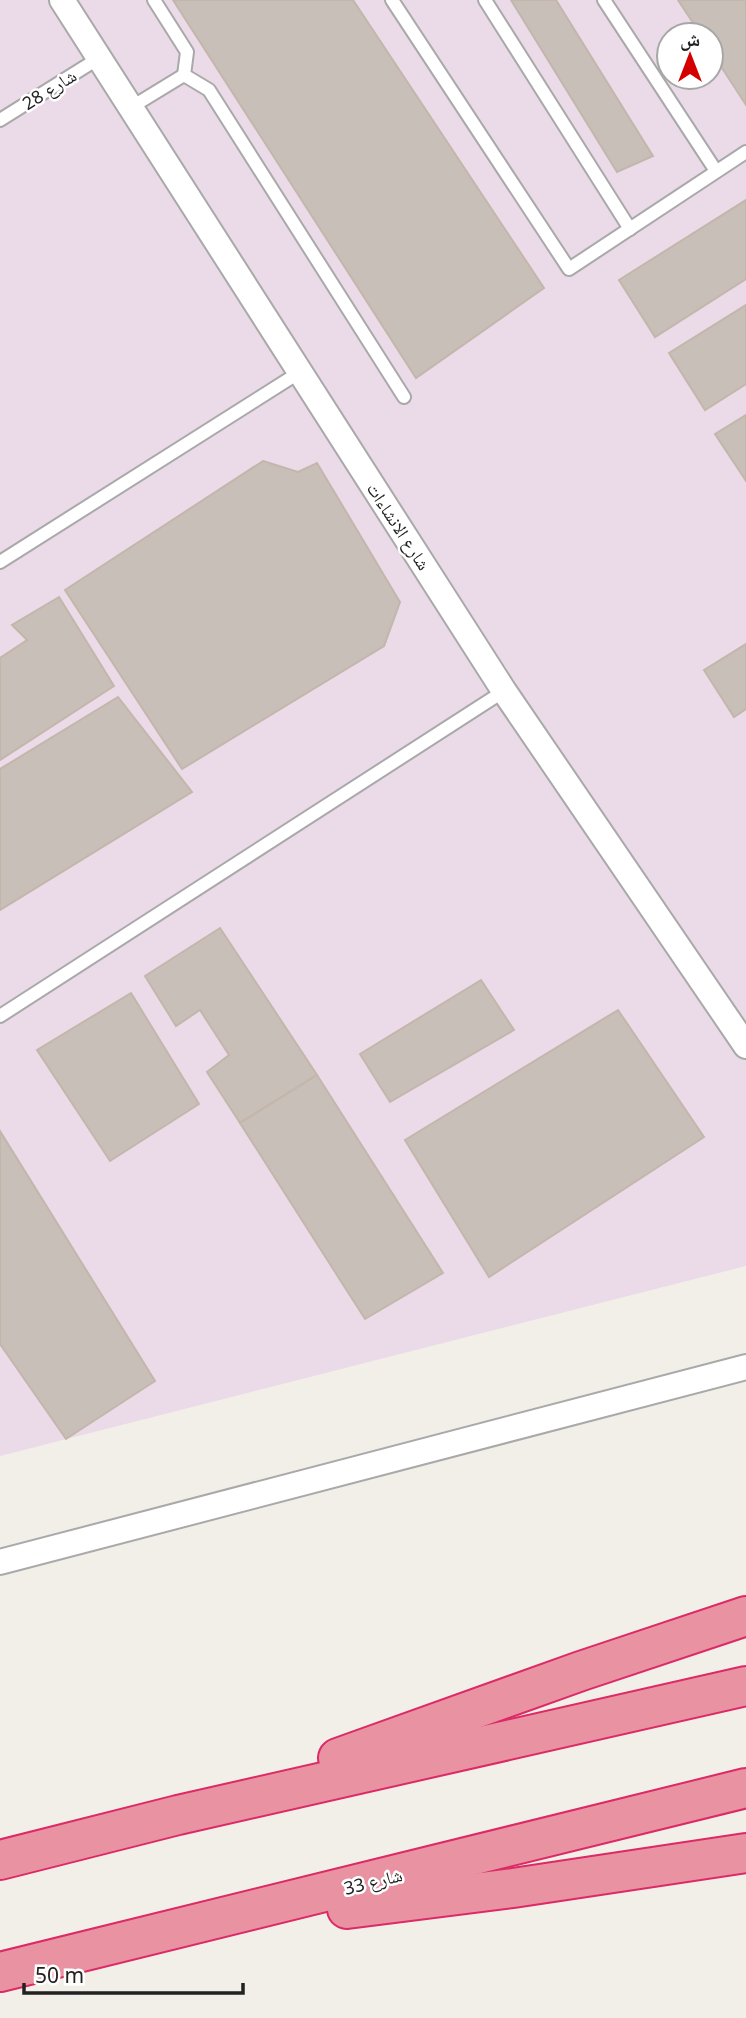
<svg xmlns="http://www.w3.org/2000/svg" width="746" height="2018" font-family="'Noto Sans','Noto Naskh Arabic',sans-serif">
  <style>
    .industrial { fill: #ebdbe8; fill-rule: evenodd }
    .building { fill: #c7bfb8; stroke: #c4b6ab; stroke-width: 2 }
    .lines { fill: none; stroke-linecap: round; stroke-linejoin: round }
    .lane-casing { stroke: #a9a9a9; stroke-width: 16 }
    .street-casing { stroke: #a9a9a9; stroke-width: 28 }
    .highway-casing { stroke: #dc2a67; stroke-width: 42 }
    .lane { stroke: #fff; stroke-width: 12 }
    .street { stroke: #fff; stroke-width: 24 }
    .highway { stroke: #e892a2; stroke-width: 38 }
    .labels { text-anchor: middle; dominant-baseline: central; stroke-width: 5; stroke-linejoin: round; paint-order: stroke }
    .street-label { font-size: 18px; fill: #222; stroke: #fff }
  </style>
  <rect width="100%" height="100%" fill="#f2efe9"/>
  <path class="industrial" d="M 0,0 L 746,0 L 746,1266 L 0,1456 ZM 669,35 L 711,35 L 711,77 L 669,77 Z"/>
  <g class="building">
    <path d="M 173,0 L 353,0 L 544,288 L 416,378 Z"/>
    <path d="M 511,0 L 556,0 L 653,156 L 617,172 Z"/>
    <path d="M 678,0 L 746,0 L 746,105 L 711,51 L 711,35 L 701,35 Z"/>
    <path d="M 746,200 L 746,279 L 655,337 L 619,280 Z"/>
    <path d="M 746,305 L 746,384 L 705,410 L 669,353 Z"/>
    <path d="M 746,415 L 746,481 L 715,434 Z"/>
    <path d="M 263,461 L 298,472 L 317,463 L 400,602 L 384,646 L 182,769 L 65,590 Z"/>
    <path d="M 59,597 L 114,686 L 0,760 L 0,658 L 27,640 L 12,625 Z"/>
    <path d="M 746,644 L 746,709 L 734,717 L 704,670 Z"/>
    <path d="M 118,697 L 192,792 L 0,910 L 0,769 Z"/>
    <path d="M 220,928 L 317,1075 L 240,1123 L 207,1072 L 229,1055 L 200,1010 L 176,1026 L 145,976 Z"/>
    <path d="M 481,980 L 514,1030 L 390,1102 L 360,1054 Z"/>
    <path d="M 131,993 L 199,1104 L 110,1161 L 37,1050 Z"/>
    <path d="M 618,1010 L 704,1137 L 489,1277 L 405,1140 Z"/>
    <path d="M 317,1075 L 443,1273 L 365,1319 L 240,1123 Z"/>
    <path d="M 0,1131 L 155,1381 L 66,1439 L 0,1344 Z"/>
  </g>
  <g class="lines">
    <g class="lane-casing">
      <g id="lane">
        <path d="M 154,0 L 187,52 L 184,75"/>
        <path d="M 392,0 L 569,269 L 746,152"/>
        <path d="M 485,0 L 630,229"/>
        <path d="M 604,0 L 716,171"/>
        <path d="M 130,108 L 184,75 L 209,90 L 404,397"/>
        <path d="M 0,120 L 99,58"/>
        <path d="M 0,562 L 300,372"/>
        <path d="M 0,1016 L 504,691"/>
      </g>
    </g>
    <g class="street-casing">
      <g id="street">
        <path d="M 62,0 L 504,691 L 746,1046"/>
        <path d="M 0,1562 L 746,1367"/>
      </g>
    </g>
    <g class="highway-casing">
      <g id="highway">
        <path d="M 338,1758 L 581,1671 L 746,1616"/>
        <path d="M 0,1860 L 178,1815 L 746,1686"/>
        <path d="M 347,1909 L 513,1888 L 746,1853"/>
        <path d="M 0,1972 L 746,1788"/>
      </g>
    </g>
    <use href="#lane" class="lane"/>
    <use href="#street" class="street"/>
    <use href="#highway" class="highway"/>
  </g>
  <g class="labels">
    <g class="street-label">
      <text transform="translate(49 89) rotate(-32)">شارع 28</text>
      <text transform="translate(399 526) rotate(57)">شارع الانشاءات</text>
      <text transform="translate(373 1881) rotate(-14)">شارع 33</text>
    </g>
  </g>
  <g transform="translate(690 56)"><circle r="33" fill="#ffffff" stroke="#a7a7a7" stroke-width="2"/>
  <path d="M0-5L12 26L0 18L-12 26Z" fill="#d40000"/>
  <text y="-10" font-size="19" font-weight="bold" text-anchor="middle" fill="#222222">ش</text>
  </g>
  <path d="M24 1983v10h219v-10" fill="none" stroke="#222222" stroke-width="3.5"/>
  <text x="35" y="1983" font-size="21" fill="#222222" stroke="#ffffff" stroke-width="5" paint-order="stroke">50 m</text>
</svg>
